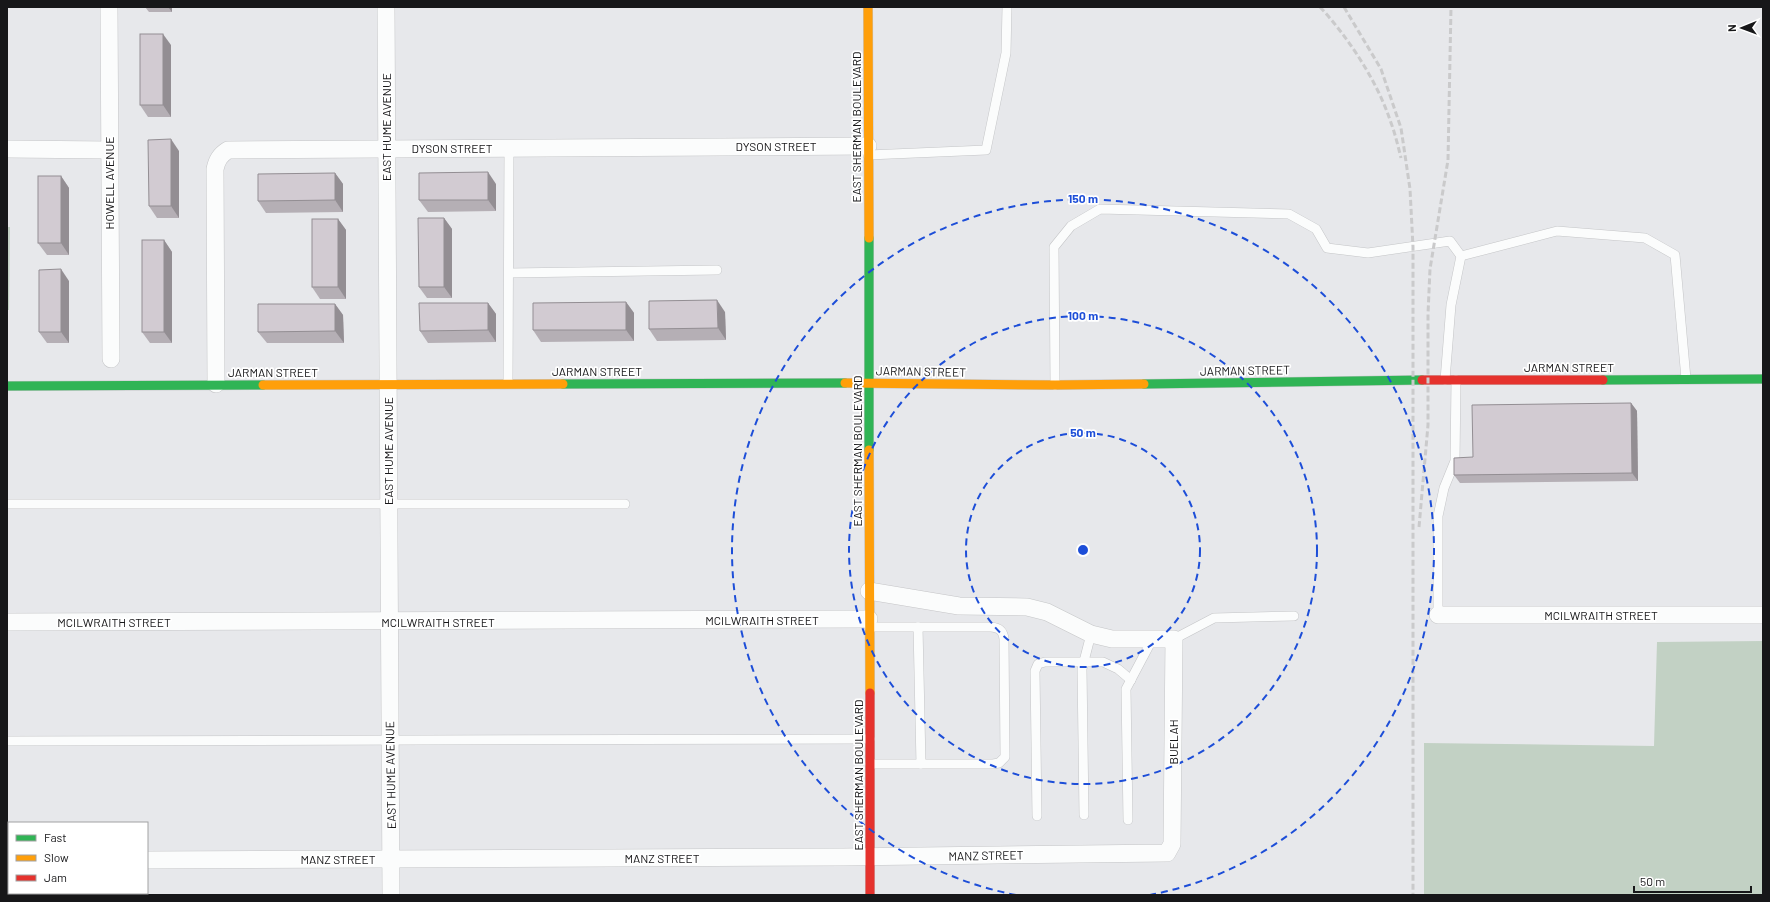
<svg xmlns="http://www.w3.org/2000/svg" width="1770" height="902" font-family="Barlow,sans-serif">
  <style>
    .green { fill: #c2d1c4 }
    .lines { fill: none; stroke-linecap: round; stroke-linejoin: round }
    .lane-casing { stroke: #c4c5c7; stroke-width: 10 }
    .street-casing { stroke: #c4c5c7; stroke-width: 18 }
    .fast-casing { stroke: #c4c5c7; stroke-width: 10 }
    .slow-casing { stroke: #c4c5c7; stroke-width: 10 }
    .jam-casing { stroke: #c4c5c7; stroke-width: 10 }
    .lane { stroke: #fbfcfc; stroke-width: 9 }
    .street { stroke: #fbfcfc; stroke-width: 17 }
    .fast { stroke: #30b455; stroke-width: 9 }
    .slow { stroke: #ff9f0a; stroke-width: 9 }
    .jam { stroke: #e5322d; stroke-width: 9 }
    .rail { stroke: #cacacb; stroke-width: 3; stroke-dasharray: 6 3; stroke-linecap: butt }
    .wall { fill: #b5afb5 }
    .shaded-wall { fill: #938e93 }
    .building { fill: #d2cbd2; stroke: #938e93 }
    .ring { fill: none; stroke: #1d4ed8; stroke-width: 2; stroke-dasharray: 7 5 }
    .labels { text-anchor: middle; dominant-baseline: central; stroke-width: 3.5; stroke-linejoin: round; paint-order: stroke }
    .street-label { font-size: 12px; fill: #171719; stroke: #fff }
    .centre { fill: #1d4ed8; stroke: #fff; stroke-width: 2 }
    .ring-label { font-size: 12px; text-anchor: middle; font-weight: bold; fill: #1d4ed8; stroke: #fff; stroke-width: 3.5; stroke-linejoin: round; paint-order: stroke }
  </style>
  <rect width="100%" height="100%" fill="#e7e8eb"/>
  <g class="green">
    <path d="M 7,227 L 10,227 L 9,310 L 7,310 Z"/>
    <path d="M 1763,641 L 1763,895 L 1424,895 L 1424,743 L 1654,746 L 1657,642 Z"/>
  </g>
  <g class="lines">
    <g class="lane-casing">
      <g id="lane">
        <path d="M 868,155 L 986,150 L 1006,53 L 1007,7"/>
        <path d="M 1461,256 L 1557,231 L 1645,238 L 1675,255 L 1686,379"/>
        <path d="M 509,273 L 717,270"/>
        <path d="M 508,383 L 509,148"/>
        <path d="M 1055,385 L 1054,247 L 1071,226 L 1100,209 L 1289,214 L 1316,229 L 1327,248 L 1368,253 L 1450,241 L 1461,256 L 1451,305 L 1445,380"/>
        <path d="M 7,504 L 625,504"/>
        <path d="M 1438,615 L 1438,516 L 1444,488 L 1455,461 L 1456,380"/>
        <path d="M 869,627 L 991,627 C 999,628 1003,630 1004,639 L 1005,757 L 999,763 L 993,764 L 870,764"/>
        <path d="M 918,627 L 921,764"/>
        <path d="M 1174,639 L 1214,618 L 1294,616"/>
        <path d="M 7,741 L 870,739"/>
        <path d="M 1084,815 L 1082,669 L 1091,634"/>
        <path d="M 1037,816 L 1035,671 L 1038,664 L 1045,662 L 1103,662 L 1118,669 L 1131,680"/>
        <path d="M 1128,820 L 1126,689 L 1152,640"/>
      </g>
    </g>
    <g class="street-casing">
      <g id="street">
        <path d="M 109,7 L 111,359"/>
        <path d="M 386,7 L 391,895"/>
        <path d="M 7,149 L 109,150"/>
        <path d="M 216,384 L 215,169 C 217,160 220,155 228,150 L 868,146"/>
        <path d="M 1438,615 L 1763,615"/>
        <path d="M 7,622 L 869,619"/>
        <path d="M 147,860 L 843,857 L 1167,853 L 1172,844 L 1174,639 L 1112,639 L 1091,634 L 1047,612 L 1027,607 L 959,606 L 869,591"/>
        <path d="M 7,861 L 9,861"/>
      </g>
    </g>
    <g class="fast-casing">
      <g id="fast">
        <path d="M 869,238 L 869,450"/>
        <path d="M 1603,380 L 1763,379"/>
        <path d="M 563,384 L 845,383"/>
        <path d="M 1144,384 L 1422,380"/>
        <path d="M 7,386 L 263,385"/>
      </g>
    </g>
    <g class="slow-casing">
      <g id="slow">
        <path d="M 868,7 L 869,238"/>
        <path d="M 845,383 L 1055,385 L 1144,384"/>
        <path d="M 263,385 L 563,384"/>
        <path d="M 869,450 L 870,693"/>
      </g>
    </g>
    <g class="jam-casing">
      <g id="jam">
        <path d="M 1422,380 L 1603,380"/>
        <path d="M 870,693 L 870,895"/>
      </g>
    </g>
    <use href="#lane" class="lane"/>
    <use href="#street" class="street"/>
    <use href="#fast" class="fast"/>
    <use href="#slow" class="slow"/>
    <use href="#jam" class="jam"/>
    <g class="rail">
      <path d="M 1320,7 C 1348,37 1377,81 1390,120 C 1395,133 1398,146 1401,158"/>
      <path d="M 1344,7 L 1381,69 L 1401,128 L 1410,189 L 1413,247 L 1413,895"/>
      <path d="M 1419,527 L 1428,425 L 1428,314 L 1430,269 L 1448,160 L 1451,7"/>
    </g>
  </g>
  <g class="wall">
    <path d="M 145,7 L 172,7 L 172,12 L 149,12 Z"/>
    <path d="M 171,45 L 171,117 L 148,117 L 140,105 Z"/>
    <path d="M 179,151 L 179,218 L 157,218 L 149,206 Z"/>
    <path d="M 335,173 L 343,184 L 343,212 L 266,213 L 258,201 Z"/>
    <path d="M 61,176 L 69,188 L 69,255 L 47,255 L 38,243 Z"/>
    <path d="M 496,184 L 496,211 L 428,212 L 419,200 Z"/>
    <path d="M 444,218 L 452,229 L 452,298 L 427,298 L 419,287 Z"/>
    <path d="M 338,219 L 346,230 L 346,299 L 320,299 L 312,287 Z"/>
    <path d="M 164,240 L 172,252 L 172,343 L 150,343 L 142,332 Z"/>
    <path d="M 69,281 L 69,343 L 47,343 L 39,332 Z"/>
    <path d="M 626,302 L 634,313 L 634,341 L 541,342 L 533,330 Z"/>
    <path d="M 488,303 L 496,314 L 496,342 L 428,343 L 420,331 Z"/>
    <path d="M 335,304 L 343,315 L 344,343 L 267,343 L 258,332 Z"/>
    <path d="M 725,312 L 726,340 L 657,341 L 649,329 Z"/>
    <path d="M 1631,403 L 1637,411 L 1638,481 L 1460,483 L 1454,475 L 1473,457 Z"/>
  </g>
  <g class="shaded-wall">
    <path d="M 168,7 L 172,7 L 172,12 Z"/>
    <path d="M 163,34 L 171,45 L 171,117 L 163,105 Z"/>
    <path d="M 171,139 L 179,151 L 179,218 L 171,206 Z"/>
    <path d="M 488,172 L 496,184 L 496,211 L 488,200 Z"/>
    <path d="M 335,173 L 343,184 L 343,212 L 335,200 Z"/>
    <path d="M 61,176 L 69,188 L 69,255 L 61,243 Z"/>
    <path d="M 444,218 L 452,229 L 452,298 L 444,287 Z"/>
    <path d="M 338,219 L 346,230 L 346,299 L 338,287 Z"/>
    <path d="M 164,240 L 172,252 L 172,343 L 164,332 Z"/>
    <path d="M 61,269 L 69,281 L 69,343 L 61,332 Z"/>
    <path d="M 717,300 L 725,312 L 726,340 L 718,328 Z"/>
    <path d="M 626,302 L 634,313 L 634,341 L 626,330 Z"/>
    <path d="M 488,303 L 496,314 L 496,342 L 488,330 Z"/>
    <path d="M 335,304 L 343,315 L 344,343 L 335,331 Z"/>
    <path d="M 1631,403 L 1637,411 L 1638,481 L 1632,473 Z"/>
  </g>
  <g class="building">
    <rect x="140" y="34" width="23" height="71"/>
    <path d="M 171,139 L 171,206 L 149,206 L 148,140 Z"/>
    <path d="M 488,172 L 488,200 L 419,200 L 419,173 Z"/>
    <path d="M 335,173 L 335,200 L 258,201 L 258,174 Z"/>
    <rect x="38" y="176" width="23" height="67"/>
    <path d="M 418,218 L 444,218 L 444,287 L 419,287 Z"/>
    <rect x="312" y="219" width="26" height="68"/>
    <rect x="142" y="240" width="22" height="92"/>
    <path d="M 61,269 L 61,332 L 39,332 L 39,270 Z"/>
    <path d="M 717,300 L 718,328 L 649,329 L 649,301 Z"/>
    <path d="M 626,302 L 626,330 L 533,330 L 533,303 Z"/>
    <path d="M 419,303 L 488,303 L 488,330 L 420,331 Z"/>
    <path d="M 258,304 L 335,304 L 335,331 L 258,332 Z"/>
    <path d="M 1631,403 L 1632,473 L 1454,475 L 1454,458 L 1473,457 L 1472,405 Z"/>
  </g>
  <g class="ring">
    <circle cx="1083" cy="550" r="117"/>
    <circle cx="1083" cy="550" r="234"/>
    <path d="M1016 895A351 351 0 1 1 1150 895"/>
  </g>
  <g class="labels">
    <g class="street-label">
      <text transform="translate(386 127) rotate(-90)">EAST HUME AVENUE</text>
      <text transform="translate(856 127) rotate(-90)">EAST SHERMAN BOULEVARD</text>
      <text x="776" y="146">DYSON STREET</text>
      <text x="452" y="148">DYSON STREET</text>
      <text transform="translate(109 183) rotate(-90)">HOWELL AVENUE</text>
      <text x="1569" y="367">JARMAN STREET</text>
      <text transform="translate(1245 370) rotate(-1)">JARMAN STREET</text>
      <text x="597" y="371">JARMAN STREET</text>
      <text transform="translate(921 371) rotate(1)">JARMAN STREET</text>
      <text x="273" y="372">JARMAN STREET</text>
      <text transform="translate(388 451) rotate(-90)">EAST HUME AVENUE</text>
      <text transform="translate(857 451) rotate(-90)">EAST SHERMAN BOULEVARD</text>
      <text x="1601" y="615">MCILWRAITH STREET</text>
      <text x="762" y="620">MCILWRAITH STREET</text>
      <text x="114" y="622">MCILWRAITH STREET</text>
      <text x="438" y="622">MCILWRAITH STREET</text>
      <text transform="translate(1173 742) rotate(-90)">BUELAH</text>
      <text transform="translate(390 775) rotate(-91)">EAST HUME AVENUE</text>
      <text transform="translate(858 775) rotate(-90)">EAST SHERMAN BOULEVARD</text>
      <text transform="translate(986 855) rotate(-1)">MANZ STREET</text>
      <text x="662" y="858">MANZ STREET</text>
      <text x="338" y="859">MANZ STREET</text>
    </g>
  </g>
  <circle cx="1083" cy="550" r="6" class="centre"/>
  <g class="ring-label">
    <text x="1083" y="203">150 m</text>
    <text x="1083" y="320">100 m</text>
    <text x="1083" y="437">50 m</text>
  </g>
  <rect width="1770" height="902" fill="none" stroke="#171719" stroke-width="16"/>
  <rect x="8" y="822" width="140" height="72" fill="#ffffff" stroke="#a2a2a3"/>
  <rect x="16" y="835" width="20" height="6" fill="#30b455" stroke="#a2a2a3"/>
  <text x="44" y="842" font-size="12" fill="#171719">Fast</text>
  <rect x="16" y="855" width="20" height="6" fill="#ff9f0a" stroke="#a2a2a3"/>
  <text x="44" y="862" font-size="12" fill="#171719">Slow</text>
  <rect x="16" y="875" width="20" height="6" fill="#e5322d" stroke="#a2a2a3"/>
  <text x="44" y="882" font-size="12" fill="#171719">Jam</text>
  <g transform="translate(1742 28) rotate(269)" stroke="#ffffff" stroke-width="3" paint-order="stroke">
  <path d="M0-3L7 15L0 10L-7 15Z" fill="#171719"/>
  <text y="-6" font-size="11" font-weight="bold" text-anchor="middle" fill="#171719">N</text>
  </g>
  <path d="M1634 886v6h117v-6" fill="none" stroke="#171719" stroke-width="2"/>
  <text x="1640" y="886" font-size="12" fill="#171719" stroke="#ffffff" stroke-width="3" paint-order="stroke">50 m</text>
</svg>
